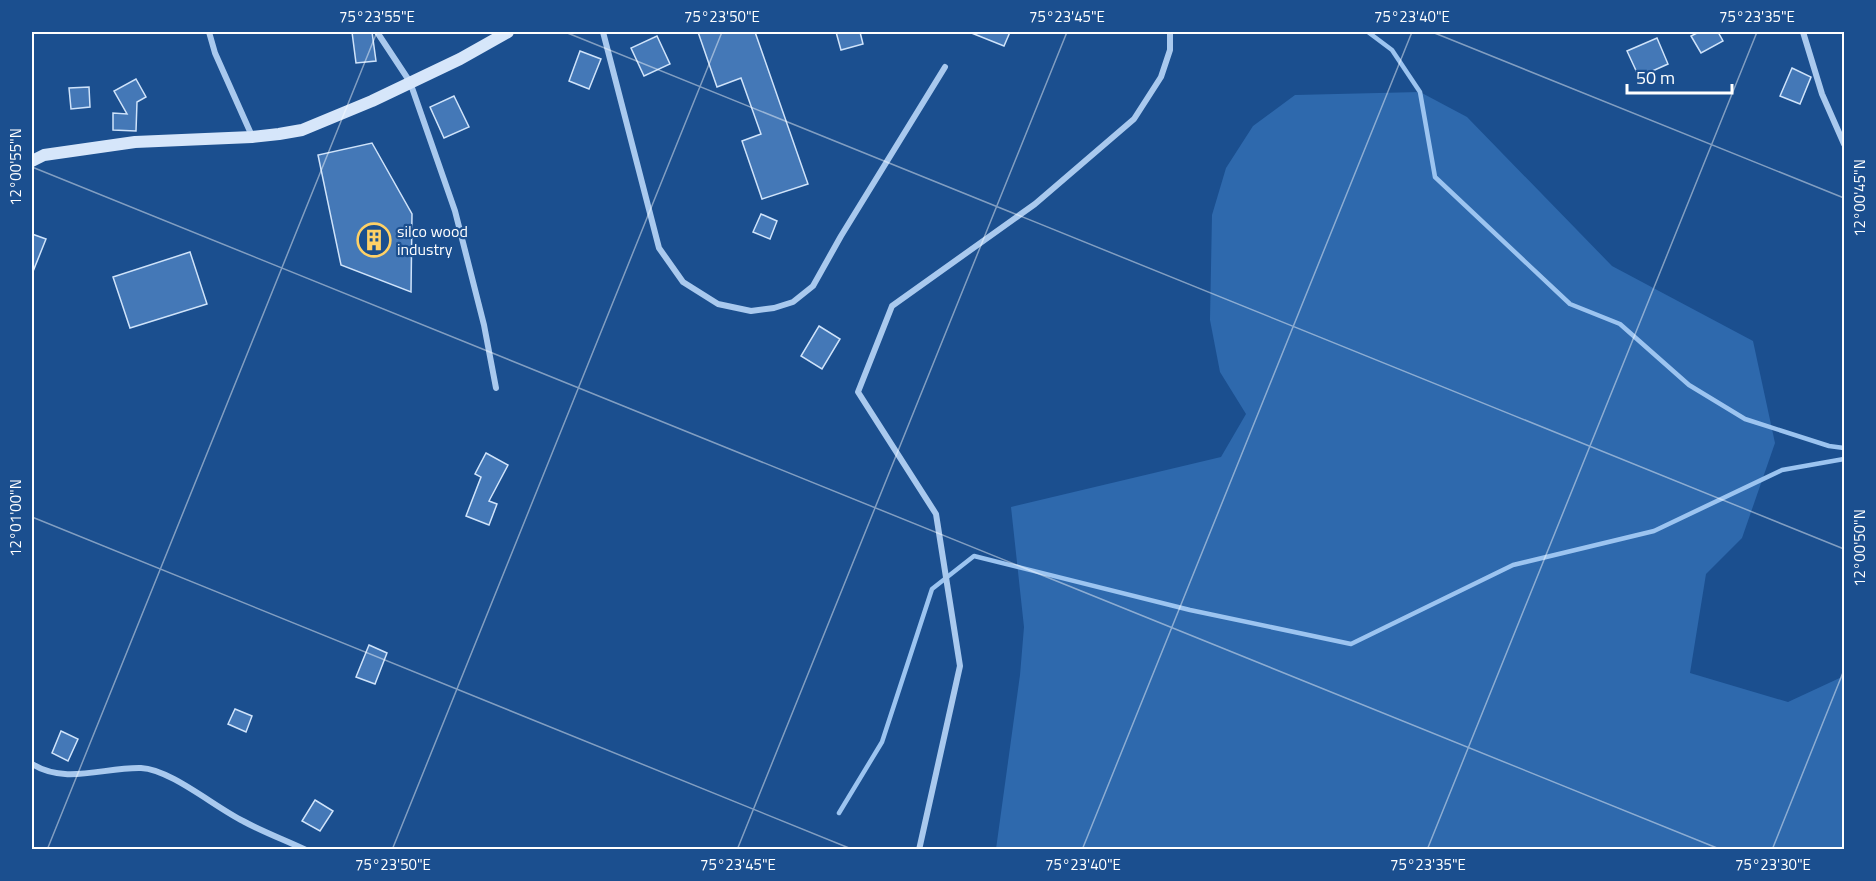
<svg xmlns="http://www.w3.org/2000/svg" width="1876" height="881" font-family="'Titillium Web',sans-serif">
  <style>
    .green { fill: #2e69ad }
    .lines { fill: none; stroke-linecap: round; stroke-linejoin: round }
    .stream { stroke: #9cc4f0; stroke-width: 4.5 }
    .building { fill: #4478b7; stroke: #cfe3fa; stroke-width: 1.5 }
    .minor { stroke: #a9c9ee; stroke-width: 6 }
    .secondary { stroke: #d6e6fa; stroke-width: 12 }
    .ticks { fill: none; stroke: #fff; stroke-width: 1.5; stroke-opacity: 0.45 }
    .labels { text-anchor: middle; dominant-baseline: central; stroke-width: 4.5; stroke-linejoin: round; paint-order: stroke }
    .poi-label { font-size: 16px; fill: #fff; stroke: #1b4f8f; text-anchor: start }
    .neatline { fill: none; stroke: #fff; stroke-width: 2 }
    .ticks-label { font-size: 15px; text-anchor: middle; fill: #fff }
  </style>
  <rect width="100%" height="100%" fill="#1b4f8f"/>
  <path class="green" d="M 1420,92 L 1467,117 L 1612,266 L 1753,341 L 1775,443 L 1742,538 L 1706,574 L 1690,673 L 1788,702 L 1844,676 L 1844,849 L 996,849 L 1020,675 L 1024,627 L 1011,507 L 1221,457 L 1246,414 L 1220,372 L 1210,320 L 1212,215 L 1226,168 L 1253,126 L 1295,95 Z"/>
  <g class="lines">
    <g class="stream">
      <path d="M 1368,32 L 1392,50 L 1420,92 L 1435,177 L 1570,304 L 1620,324 L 1689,385 L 1745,419 L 1829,446 L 1844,448"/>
      <path d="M 839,813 L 882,742 L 932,589 L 974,556 L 1190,610 L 1351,644 L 1513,565 L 1654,531 L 1782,470 L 1844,459"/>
    </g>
  </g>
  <g class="building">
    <path d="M 352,32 L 372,32 L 376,61 L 356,63 Z"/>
    <path d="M 698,32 L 755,32 L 808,184 L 762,199 L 742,141 L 761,134 L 741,78 L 717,87 Z"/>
    <path d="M 836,32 L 860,32 L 863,44 L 841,50 Z"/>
    <path d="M 969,32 L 1010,32 L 1004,46 Z"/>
    <path d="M 1699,32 L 1718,32 L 1723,41 L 1701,53 L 1691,36 Z"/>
    <path d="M 657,36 L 670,64 L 644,76 L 631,48 Z"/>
    <path d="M 1657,38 L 1668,64 L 1639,77 L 1627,51 Z"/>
    <path d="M 580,51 L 601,59 L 589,89 L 569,81 Z"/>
    <path d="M 1792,68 L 1811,77 L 1800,104 L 1780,96 Z"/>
    <path d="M 136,79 L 146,97 L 137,102 L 136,131 L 113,130 L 113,113 L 127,114 L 114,91 Z"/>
    <path d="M 89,87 L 90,107 L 71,109 L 69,88 Z"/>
    <path d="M 454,96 L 469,127 L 444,138 L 430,107 Z"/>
    <path d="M 372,143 L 412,214 L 411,292 L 341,265 L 318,155 Z"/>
    <path d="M 761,214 L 777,221 L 770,239 L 753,232 Z"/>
    <path d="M 32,234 L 46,239 L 32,274 Z"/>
    <path d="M 190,252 L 207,304 L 130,328 L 113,277 Z"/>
    <path d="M 819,326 L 840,339 L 822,369 L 801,356 Z"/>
    <path d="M 486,453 L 508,465 L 489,501 L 497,504 L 489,525 L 466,516 L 481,477 L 475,474 Z"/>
    <path d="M 369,645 L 387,653 L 375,684 L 356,677 Z"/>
    <path d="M 235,709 L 252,716 L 246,732 L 228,724 Z"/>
    <path d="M 61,731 L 78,739 L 68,761 L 52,753 Z"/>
    <path d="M 315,800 L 333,811 L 320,831 L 302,821 Z"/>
  </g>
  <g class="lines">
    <g class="minor">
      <path d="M 209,32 L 215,53 L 252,136"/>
      <path d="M 377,32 L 410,82 L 455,211 L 484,325 L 496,388"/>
      <path d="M 603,32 L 659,248 L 683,282 L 718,304 L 751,311 L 774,308 L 793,302 L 813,286 L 841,236 L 945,67"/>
      <path d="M 1803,32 L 1822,94 L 1844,144"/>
      <path d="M 32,764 C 66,785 104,767 141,768 C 170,769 216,808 243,821 C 263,832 285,840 306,850"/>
      <path d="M 919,850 L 960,666 L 936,514 L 858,392 L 892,306 L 1035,204 L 1134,119 L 1161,77 L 1170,50 L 1170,32"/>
    </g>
    <path class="secondary" d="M 32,161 L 44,155 L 135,142 L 252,137 L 279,134 L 302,130 L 372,101 L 460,59 L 508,32"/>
  </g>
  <path class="ticks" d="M 565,32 L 1844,549M 1432,32 L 1844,198M 32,34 L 33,32M 32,167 L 1722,850M 32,517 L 854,850M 47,850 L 377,32M 392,850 L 722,32M 737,850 L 1067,32M 1082,850 L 1412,32M 1427,850 L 1757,32M 1772,850 L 1844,670"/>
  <defs>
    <g id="building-ring" transform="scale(1.725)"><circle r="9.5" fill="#1b4f8f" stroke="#ffd166" stroke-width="1.5"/><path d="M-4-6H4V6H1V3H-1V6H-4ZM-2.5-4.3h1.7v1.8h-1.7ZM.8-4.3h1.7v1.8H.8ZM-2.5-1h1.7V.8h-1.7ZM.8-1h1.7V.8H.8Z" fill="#ffd166"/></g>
  </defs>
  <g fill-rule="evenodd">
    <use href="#building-ring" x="374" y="240"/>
  </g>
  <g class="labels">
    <g class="poi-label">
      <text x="397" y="231">silco wood<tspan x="397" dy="18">industry</tspan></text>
    </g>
  </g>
  <rect width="1876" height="881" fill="none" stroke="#1b4f8f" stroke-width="66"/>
  <path d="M1627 84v9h105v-9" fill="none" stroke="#ffffff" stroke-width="3"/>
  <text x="1636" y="84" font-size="18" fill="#ffffff" stroke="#1b4f8f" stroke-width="4.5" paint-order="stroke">50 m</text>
  <rect x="33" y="33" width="1810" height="815" class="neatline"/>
  <g class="ticks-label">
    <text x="377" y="22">75°23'55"E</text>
    <text x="722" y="22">75°23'50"E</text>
    <text x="1067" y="22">75°23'45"E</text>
    <text x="1412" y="22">75°23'40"E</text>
    <text x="1757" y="22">75°23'35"E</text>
    <text transform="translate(16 167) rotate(-90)" y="5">12°00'55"N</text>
    <text transform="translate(1860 198) rotate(-90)" y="5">12°00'45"N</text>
    <text transform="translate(16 518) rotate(-90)" y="5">12°01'00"N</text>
    <text transform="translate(1860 548) rotate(-90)" y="5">12°00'50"N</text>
    <text x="393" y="870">75°23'50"E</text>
    <text x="738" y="870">75°23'45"E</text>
    <text x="1083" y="870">75°23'40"E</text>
    <text x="1428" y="870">75°23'35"E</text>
    <text x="1773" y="870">75°23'30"E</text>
  </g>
</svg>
